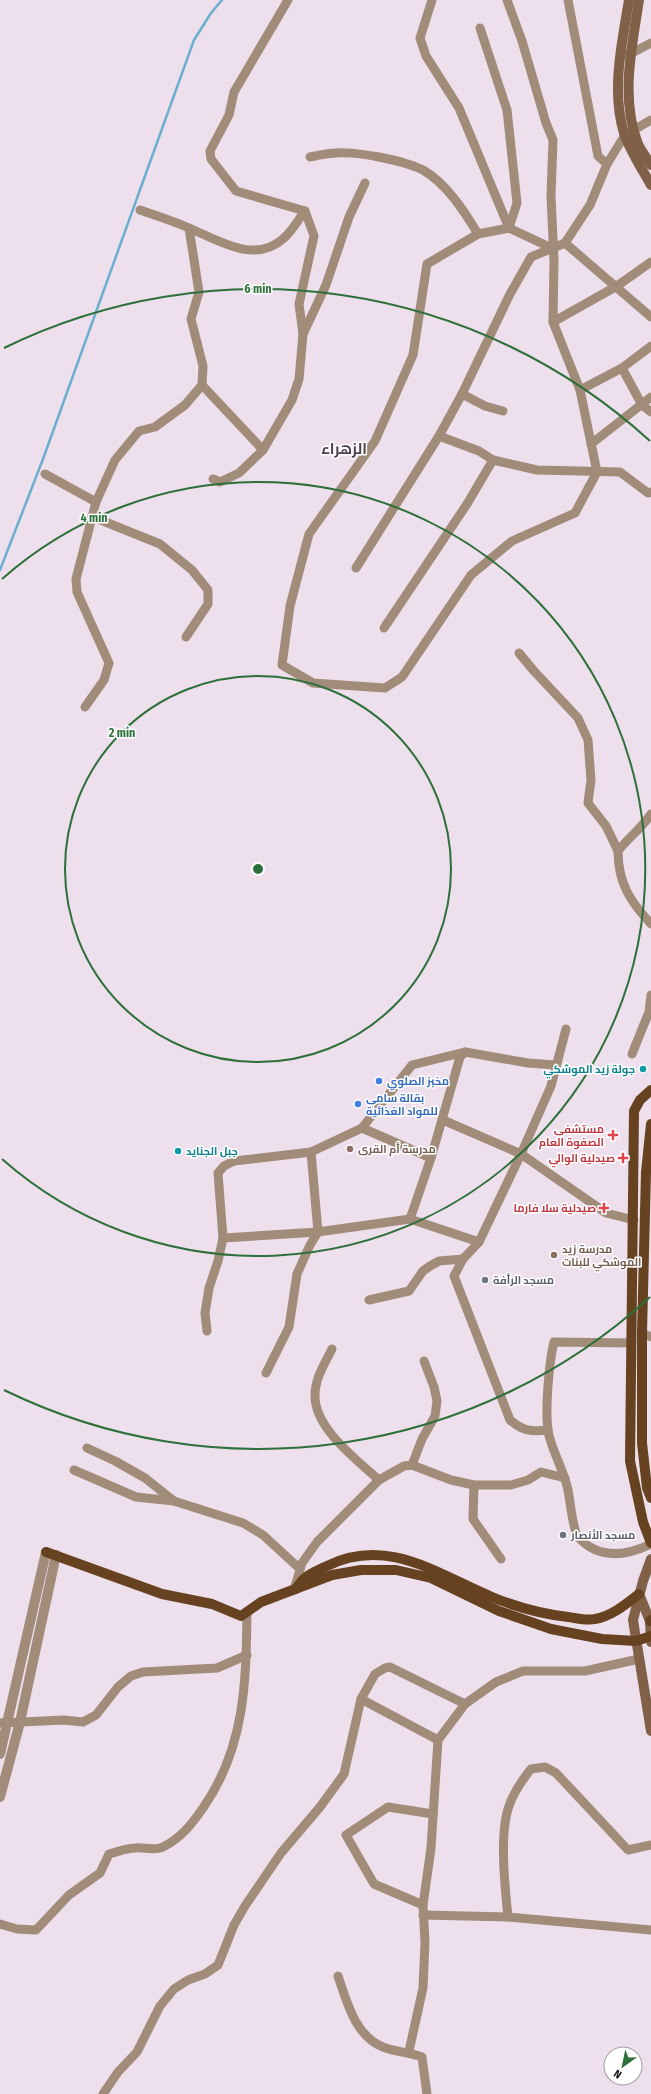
<svg xmlns="http://www.w3.org/2000/svg" width="651" height="2094" font-family="'Fira Sans Condensed',Cairo,sans-serif">
  <style>
    .lines { fill: none; stroke-linecap: round; stroke-linejoin: round }
    .stream { stroke: #6bafcf; stroke-width: 2.5 }
    .minor { stroke: #a18b79; stroke-width: 9 }
    .tertiary { stroke: #a18b79; stroke-width: 10 }
    .secondary { stroke: #806046; stroke-width: 10 }
    .primary { stroke: #674220; stroke-width: 10 }
    .ring { fill: none; stroke: #2d703a; stroke-width: 2 }
    .culture-dot { fill: #0f9aa8; stroke: #fff; stroke-width: 1.5 }
    .shop-dot { fill: #3f7fe0; stroke: #fff; stroke-width: 1.5 }
    .health-dot { fill: #e0444e; stroke: #fff; stroke-width: 1.5 }
    .education-dot { fill: #8d6e63; stroke: #fff; stroke-width: 1.5 }
    .worship-dot { fill: #6b7280; stroke: #fff; stroke-width: 1.5 }
    .labels { text-anchor: middle; dominant-baseline: central; stroke-width: 3; stroke-linejoin: round; paint-order: stroke }
    .culture-label { font-size: 11px; font-weight: bold; fill: #0d838f; stroke: #fff; text-anchor: end }
    .shop-label { font-size: 11px; font-weight: bold; fill: #366cbe; stroke: #fff; text-anchor: start }
    .health-label { font-size: 11px; font-weight: bold; fill: #be3a42; stroke: #fff; text-anchor: end }
    .education-label { font-size: 11px; font-weight: bold; fill: #785e54; stroke: #fff; text-anchor: start }
    .worship-label { font-size: 11px; font-weight: bold; fill: #5b616d; stroke: #fff; text-anchor: start }
    .district-label { font-size: 15px; font-weight: bold; fill: #4e434e; stroke: #fff }
    .centre { fill: #2d703a; stroke: #fff; stroke-width: 2 }
    .ring-label { font-size: 12px; text-anchor: middle; font-weight: bold; fill: #2d703a; stroke: #fff; stroke-width: 3; stroke-linejoin: round; paint-order: stroke }
  </style>
  <rect width="100%" height="100%" fill="#eddfec"/>
  <g class="lines">
    <path class="stream" d="M 0,570 L 43,459 L 194,40 L 211,13 L 222,0"/>
    <g class="minor">
      <path d="M 432,0 L 420,38 L 426,56 L 459,108 L 509,228"/>
      <path d="M 507,0 L 522,41 L 546,123 L 553,140 L 551,196 L 554,261 L 553,322 L 580,390 L 597,472 L 575,513 L 512,541 L 471,575 L 402,677 L 385,688 L 313,683 L 282,665 L 290,606 L 309,534 L 375,441 L 413,355 L 427,264 L 478,234 L 509,228 L 554,249"/>
      <path d="M 568,0 L 598,156 L 607,164"/>
      <path d="M 480,28 L 507,110 L 517,203 L 509,228"/>
      <path d="M 626,54 L 630,54 L 651,43"/>
      <path d="M 310,157 C 337,151 352,152 379,157 C 394,160 409,163 423,170 C 447,184 464,211 478,234"/>
      <path d="M 140,210 C 157,216 173,221 189,228 C 218,240 255,265 284,238 C 292,231 298,220 305,211"/>
      <path d="M 565,243 L 651,317"/>
      <path d="M 553,322 L 617,286 L 651,262"/>
      <path d="M 303,334 L 326,285 L 349,217 L 365,183"/>
      <path d="M 622,368 L 642,405 L 651,412"/>
      <path d="M 202,385 L 263,450"/>
      <path d="M 580,390 L 622,368 L 651,346"/>
      <path d="M 462,394 L 485,406 L 503,411"/>
      <path d="M 439,436 L 479,451 L 493,460 L 537,470 L 620,472 L 648,493 L 651,492"/>
      <path d="M 591,444 L 651,397"/>
      <path d="M 45,474 L 96,502"/>
      <path d="M 213,479 L 220,482 L 239,473 L 263,450 L 292,400 L 299,379 L 303,334 L 299,304 L 314,236 L 305,211 L 236,191 L 211,159 L 210,151 L 229,115 L 234,92 L 288,0"/>
      <path d="M 93,517 L 160,544 L 192,570 L 208,590 L 208,604 L 186,637"/>
      <path d="M 356,568 L 439,436 L 462,394 L 510,294 L 531,257 L 565,243 L 590,205 L 607,164 L 625,135 L 651,120"/>
      <path d="M 384,628 L 467,504 L 493,460"/>
      <path d="M 519,653 L 534,671 L 578,718 L 588,740 L 591,780 L 588,803 L 606,826 L 618,851"/>
      <path d="M 85,707 L 104,680 L 109,663 L 77,592 L 76,579 L 96,502 L 115,460 L 139,431 L 155,427 L 185,405 L 202,385 L 203,366 L 191,319 L 199,292 L 189,228"/>
      <path d="M 651,814 C 642,828 629,837 618,851 C 618,883 630,901 651,924"/>
      <path d="M 632,1054 L 649,1012 L 651,995"/>
      <path d="M 443,1120 L 521,1154 L 606,1213 L 634,1220"/>
      <path d="M 362,1128 L 431,1158"/>
      <path d="M 410,1219 L 431,1158 L 460,1057 L 465,1052"/>
      <path d="M 223,1238 L 318,1232 L 410,1219 L 479,1242"/>
      <path d="M 369,1300 L 409,1291 L 423,1271 L 430,1266 L 439,1261 L 463,1259"/>
      <path d="M 207,1331 L 205,1313 L 209,1288 L 218,1261 L 223,1238 L 218,1173 L 224,1166 L 234,1161 L 311,1152 L 362,1128 L 412,1065 L 465,1052 L 528,1063 L 555,1065"/>
      <path d="M 642,1333 L 651,1337"/>
      <path d="M 631,1343 L 554,1342 C 549,1362 545,1409 548,1430 C 550,1447 564,1470 568,1490 C 570,1500 573,1531 578,1537 C 599,1560 626,1556 651,1544"/>
      <path d="M 332,1349 C 325,1363 315,1378 315,1395 C 314,1428 357,1460 379,1480"/>
      <path d="M 266,1373 L 289,1327 L 297,1274 L 310,1245 L 318,1232 L 311,1152"/>
      <path d="M 548,1430 C 531,1432 523,1431 510,1420 L 454,1276 L 463,1259 L 479,1242 L 521,1154 L 551,1086 L 566,1029"/>
      <path d="M 87,1448 L 115,1461 L 145,1478 L 174,1501 L 243,1523 L 263,1535 L 300,1569"/>
      <path d="M 412,1465 L 422,1439 L 435,1416 L 437,1401 L 434,1387 L 424,1361"/>
      <path d="M 74,1470 L 136,1497 L 174,1501"/>
      <path d="M 474,1485 L 473,1519 L 501,1559"/>
      <path d="M 294,1590 L 302,1563 L 317,1542 L 379,1480 L 404,1466 L 412,1465 L 451,1480 L 474,1485 L 511,1485 L 528,1480 L 541,1472 L 565,1478"/>
      <path d="M 361,1699 L 438,1740"/>
      <path d="M 0,1723 L 64,1720 L 83,1722 L 96,1715 L 118,1687 L 131,1676 L 143,1672 L 217,1668 L 247,1655"/>
      <path d="M 423,1905 L 374,1884 L 346,1835 L 388,1807 L 433,1814"/>
      <path d="M 423,1915 L 508,1917 L 651,1930"/>
      <path d="M 508,1917 C 505,1888 499,1833 509,1806 C 513,1794 523,1779 531,1769 L 545,1767 L 556,1773 L 628,1850 L 651,1845"/>
      <path d="M 0,1924 L 17,1929 L 36,1930 L 69,1895 L 100,1873 L 109,1854 C 117,1852 127,1848 135,1848 C 144,1847 155,1851 163,1847 C 181,1838 192,1824 203,1808 C 245,1748 246,1683 247,1613"/>
      <path d="M 338,1976 C 347,2002 355,2036 383,2047 C 395,2052 409,2052 422,2057 L 427,2094"/>
      <path d="M 409,2051 L 423,1988 L 425,1942 L 423,1905 L 431,1848 L 438,1740 L 465,1704 L 496,1682 L 523,1671 L 585,1671 L 639,1659"/>
      <path d="M 103,2094 L 118,2072 L 137,2052 L 160,2006 L 174,1989 L 188,1980 L 205,1974 L 218,1965 L 234,1925 L 245,1906 L 281,1853 L 320,1807 L 344,1774 L 361,1699 L 375,1674 L 385,1668 L 390,1667 L 465,1704"/>
    </g>
    <g class="tertiary">
      <path d="M 0,1754 L 46,1552"/>
      <path d="M 0,1797 L 20,1722 L 56,1555"/>
    </g>
    <g class="secondary">
      <path d="M 629,0 C 622,43 611,91 624,133 C 630,151 642,169 651,185"/>
      <path d="M 639,0 C 632,46 620,99 638,144 C 641,151 647,158 651,165"/>
      <path d="M 651,1559 L 643,1581 L 633,1620 L 651,1731"/>
      <path d="M 639,1594 L 650,1621 L 651,1642"/>
    </g>
    <g class="primary">
      <path d="M 651,1090 L 640,1100 L 634,1111 L 630,1461 L 643,1522 L 651,1543"/>
      <path d="M 651,1124 L 646,1172 L 642,1333 L 642,1443 L 647,1488 L 651,1498"/>
      <path d="M 46,1552 L 162,1594 L 212,1604 L 241,1616 L 261,1602 L 332,1575 L 361,1570 L 396,1570 L 431,1578 L 499,1611 L 551,1629 L 602,1639 L 636,1641 L 651,1636"/>
      <path d="M 296,1589 C 303,1576 314,1572 327,1566 C 387,1536 437,1574 492,1597 C 516,1607 543,1614 568,1617 C 576,1618 587,1621 595,1619 C 612,1616 626,1604 639,1594"/>
      <path d="M 650,1621 L 651,1620"/>
    </g>
  </g>
  <g class="ring">
    <circle cx="258" cy="869" r="193"/>
    <path d="M2 579A387 387 0 1 1 2 1159"/>
    <path d="M650 1297A580 580 0 0 1 4 1390M4 348A580 580 0 0 1 650 441"/>
  </g>
  <g class="culture-dot">
    <circle cx="643" cy="1069" r="4"/>
    <circle cx="178" cy="1151" r="4"/>
  </g>
  <g class="shop-dot">
    <circle cx="379" cy="1081" r="4"/>
    <circle cx="358" cy="1104" r="4"/>
  </g>
  <g class="health-dot">
    <path d="M611 1129h4v4h4v4h-4v4h-4v-4h-4v-4h4z"/>
    <path d="M621 1152h4v4h4v4h-4v4h-4v-4h-4v-4h4z"/>
    <path d="M602 1202h4v4h4v4h-4v4h-4v-4h-4v-4h4z"/>
  </g>
  <g class="education-dot">
    <circle cx="350" cy="1149" r="4"/>
    <circle cx="554" cy="1255" r="4"/>
  </g>
  <g class="worship-dot">
    <circle cx="485" cy="1280" r="4"/>
    <circle cx="563" cy="1535" r="4"/>
  </g>
  <g class="labels">
    <g class="culture-label">
      <text x="635" y="1069">جولة زيد الموشكي</text>
      <text x="186" y="1151" text-anchor="start">جبل الجنايد</text>
    </g>
    <g class="shop-label">
      <text x="387" y="1081">مخبز الصلوي</text>
      <text x="366" y="1098">بقالة سامي<tspan x="366" dy="13">للمواد الغذائية</tspan></text>
    </g>
    <g class="health-label">
      <text x="604" y="1129">مستشفى<tspan x="604" dy="13">الصفوة العام</tspan></text>
      <text x="615" y="1158">صيدلية الوالي</text>
      <text x="596" y="1208">صيدلية سلا فارما</text>
    </g>
    <g class="education-label">
      <text x="358" y="1149">مدرسة أم القرى</text>
      <text x="562" y="1249">مدرسة زيد<tspan x="562" dy="13">الموشكي للبنات</tspan></text>
    </g>
    <g class="worship-label">
      <text x="493" y="1280">مسجد الرأفة</text>
      <text x="571" y="1535">مسجد الأنصار</text>
    </g>
    <g class="district-label">
      <text x="344" y="449">الزهراء</text>
    </g>
  </g>
  <circle cx="258" cy="869" r="6" class="centre"/>
  <g class="ring-label">
    <text x="258" y="293">6 min</text>
    <text x="94" y="522">4 min</text>
    <text x="122" y="737">2 min</text>
  </g>
  <g transform="translate(623 2066) rotate(213)"><circle r="19" fill="#ffffff" stroke="#a09ea0"/>
  <path d="M0-3L7 15L0 10L-7 15Z" fill="#2d703a"/>
  <text y="-6" font-size="11" font-weight="bold" text-anchor="middle" fill="#120d12">N</text>
  </g>
</svg>
